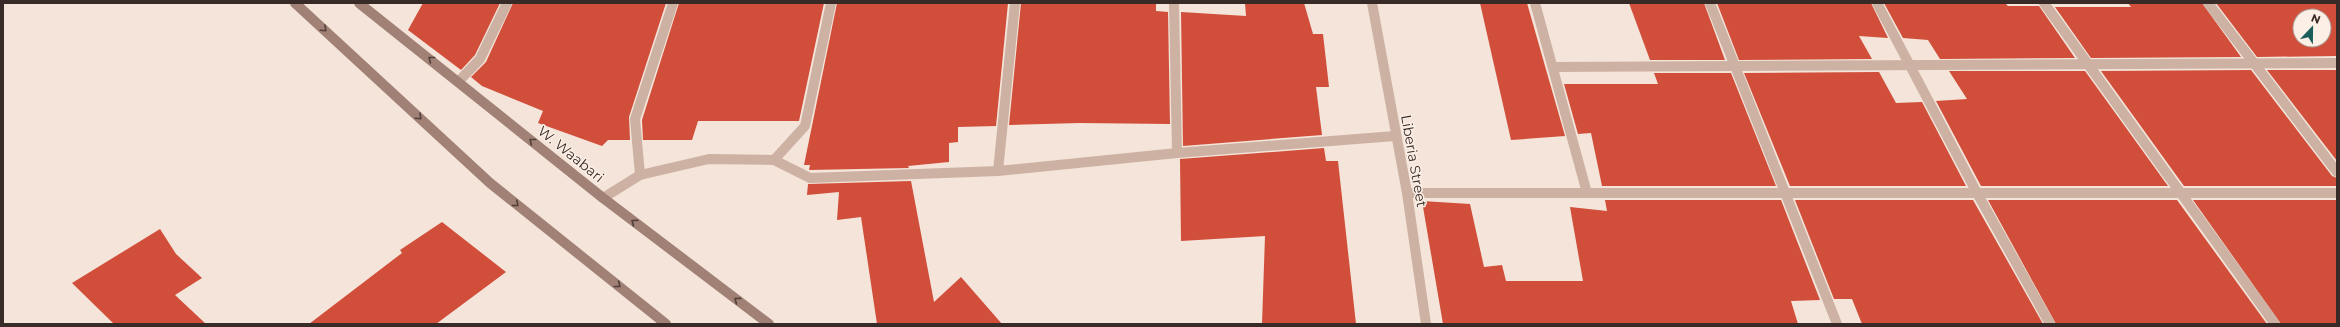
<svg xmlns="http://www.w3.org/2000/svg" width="2340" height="327" font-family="Montserrat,sans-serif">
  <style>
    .building { fill: #d14e3a; fill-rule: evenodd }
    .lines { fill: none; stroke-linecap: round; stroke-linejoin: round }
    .service { stroke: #cdb2a4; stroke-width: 10 }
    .minor { stroke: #cdb2a4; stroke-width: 10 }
    .tertiary { stroke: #cdb2a4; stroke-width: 10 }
    .secondary { stroke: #a18075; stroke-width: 10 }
    .oneway { stroke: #52403a }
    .labels { text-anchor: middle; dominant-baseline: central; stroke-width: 3; stroke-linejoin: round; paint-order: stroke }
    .street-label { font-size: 14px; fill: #382a26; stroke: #fbefe6 }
  </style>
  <rect width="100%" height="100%" fill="#f4e4d9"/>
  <g class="building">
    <path d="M 423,3 L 500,3 L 475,55 L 461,70 L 408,30 Z"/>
    <path d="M 513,3 L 666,3 L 629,117 L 630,140 L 608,140 L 602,146 L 538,123 L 543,111 L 482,86 L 471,77 L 486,62 Z"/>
    <path d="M 679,3 L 824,3 L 799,121 L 698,121 L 692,140 L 643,140 L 642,120 Z"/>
    <path d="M 837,3 L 1008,3 L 996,126 L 958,127 L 958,142 L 949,143 L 949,162 L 908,166 L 909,168 L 809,170 L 810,165 L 804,165 Z"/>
    <path d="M 1021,3 L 1156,3 L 1156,11 L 1168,12 L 1170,124 L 1080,123 L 1009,125 Z"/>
    <path d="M 1245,3 L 1304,3 L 1313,34 L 1323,34 L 1329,87 L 1316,87 L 1322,135 L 1183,146 L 1181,12 L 1246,16 Z"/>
    <path d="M 1480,3 L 1527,3 L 1565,136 L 1511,140 Z"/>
    <path d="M 1629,3 L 1704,3 L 1725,60 L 1650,60 Z"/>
    <path d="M 1717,3 L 1871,3 L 1888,38 L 1859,36 L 1872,59 L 1739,60 Z"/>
    <path d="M 1884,3 L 2005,3 L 2008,6 L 2039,6 L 2075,58 L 1940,59 L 1928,40 L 1903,38 Z"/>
    <path d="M 2128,3 L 2202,3 L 2241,57 L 2091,58 L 2055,7 L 2131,7 Z"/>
    <path d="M 2216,3 L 2337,4 L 2337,56 L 2257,57 ZM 2300,16 L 2324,16 L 2324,40 L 2300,40 Z"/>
    <path d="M 2251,70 L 2332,176 L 2337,178 L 2337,186 L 2184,186 L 2101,71 Z"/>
    <path d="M 2267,70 L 2337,70 L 2337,161 Z"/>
    <path d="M 1949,71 L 2085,71 L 2168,186 L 1981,186 L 1936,101 L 1967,99 Z"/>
    <path d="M 1879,72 L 1896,103 L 1922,102 L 1966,186 L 1790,186 L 1744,73 Z"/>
    <path d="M 1654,73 L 1731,73 L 1776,186 L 1602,186 L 1591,133 L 1578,134 L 1564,84 L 1658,84 Z"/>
    <path d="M 1324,148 L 1326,161 L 1338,161 L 1356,324 L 1262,324 L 1265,236 L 1181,241 L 1180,159 Z"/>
    <path d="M 911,181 L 934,302 L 961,277 L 1002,324 L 877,324 L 861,217 L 837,220 L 839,192 L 807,195 L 808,184 Z"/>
    <path d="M 1605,200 L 1781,200 L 1820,300 L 1791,301 L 1798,324 L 1443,324 L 1422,201 L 1470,204 L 1484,267 L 1502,265 L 1506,281 L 1583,281 L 1570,207 L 1607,211 Z"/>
    <path d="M 1795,200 L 1973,200 L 2043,324 L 1862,324 L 1852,299 L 1834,299 Z"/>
    <path d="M 1988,200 L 2177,200 L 2267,324 L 2056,324 Z"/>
    <path d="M 2193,200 L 2337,200 L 2337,324 L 2281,324 Z"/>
    <path d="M 442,222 L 506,272 L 436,324 L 309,324 L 402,253 L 400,250 Z"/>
    <path d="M 160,229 L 176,254 L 202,278 L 175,295 L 206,324 L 114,324 L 72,283 Z"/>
  </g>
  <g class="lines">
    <g class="service">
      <path d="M 1174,3 L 1177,153"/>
      <path d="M 1535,3 L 1587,193"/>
      <path d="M 1710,3 L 1837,324"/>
      <path d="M 1877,3 L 1977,193 L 2050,324"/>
      <path d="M 2044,3 L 2275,324"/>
      <path d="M 1553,67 L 2337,63"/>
      <path d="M 459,81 L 480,59 L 507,3"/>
      <path d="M 774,160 L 805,126 L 831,3"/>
      <path d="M 998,171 L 1015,3"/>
      <path d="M 640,175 L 635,119 L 673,3"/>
      <path d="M 1407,193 L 2337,193"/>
      <path d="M 603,198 L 640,175 L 709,159 L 774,160 L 810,178 L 998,171 L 1177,153 L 1395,136"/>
    </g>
    <path class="minor" d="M 2208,3 L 2337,172"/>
    <path class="tertiary" d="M 1372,3 L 1407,193 L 1426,324"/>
    <g class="secondary">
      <path d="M 295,3 L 490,183 L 666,324"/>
      <path d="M 359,3 L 603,198 L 769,324"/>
    </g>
  </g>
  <defs><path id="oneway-chevron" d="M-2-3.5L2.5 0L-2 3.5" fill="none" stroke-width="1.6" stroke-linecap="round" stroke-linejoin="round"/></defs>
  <g class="oneway">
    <use href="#oneway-chevron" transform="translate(324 29) rotate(43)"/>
    <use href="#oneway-chevron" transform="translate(431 59) rotate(-142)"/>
    <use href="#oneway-chevron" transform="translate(419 117) rotate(43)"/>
    <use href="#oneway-chevron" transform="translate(532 141) rotate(-141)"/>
    <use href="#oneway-chevron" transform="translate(516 204) rotate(39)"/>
    <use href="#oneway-chevron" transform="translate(634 222) rotate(-143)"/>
    <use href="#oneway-chevron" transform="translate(618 285) rotate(39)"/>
    <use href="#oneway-chevron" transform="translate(737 300) rotate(-143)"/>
  </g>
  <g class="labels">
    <g class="street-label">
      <text transform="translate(571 154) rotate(39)">W. Waabari</text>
      <text transform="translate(1414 161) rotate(80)">Liberia Street</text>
    </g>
  </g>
  <rect width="2340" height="327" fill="none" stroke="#382a26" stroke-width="8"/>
  <g transform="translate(2312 28) rotate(22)"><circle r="19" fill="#fbefe6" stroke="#ada099"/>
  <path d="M0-3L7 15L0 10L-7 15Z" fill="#185d5a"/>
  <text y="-6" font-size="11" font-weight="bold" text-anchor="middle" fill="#382a26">N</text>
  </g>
</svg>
